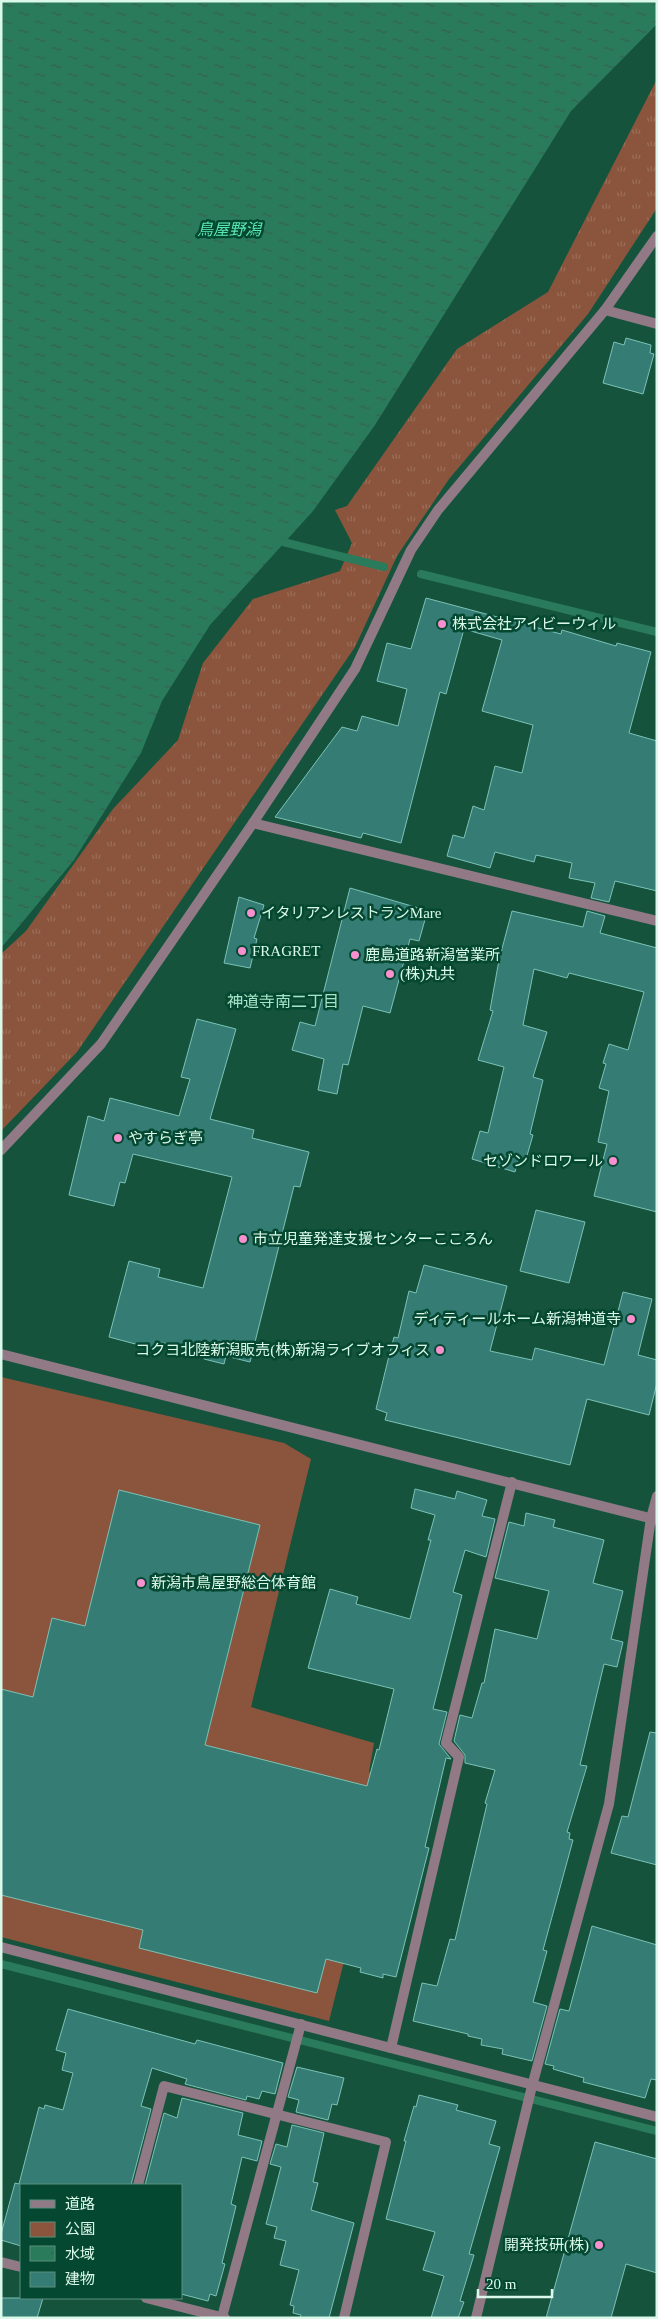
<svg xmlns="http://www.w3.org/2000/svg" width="658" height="2319" font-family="'Times New Roman','Noto Sans JP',serif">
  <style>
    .grass { fill: url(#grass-tufts) }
    .park { fill: #8b553d }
    .water { fill: url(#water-ripples) }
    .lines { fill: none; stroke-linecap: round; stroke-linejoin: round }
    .stream { stroke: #2a7b5c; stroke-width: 8 }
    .building { fill: #357d74; stroke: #7bc2b7 }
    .minor { stroke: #917a86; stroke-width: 10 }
    .tertiary { stroke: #917a86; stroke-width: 10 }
    .poi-dot { fill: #f790ce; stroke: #054832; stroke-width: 2 }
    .labels { text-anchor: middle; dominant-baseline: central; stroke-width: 5; stroke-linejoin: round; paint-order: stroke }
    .poi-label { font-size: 15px; fill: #dbf9ea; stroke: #054832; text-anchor: start }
    .water-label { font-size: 16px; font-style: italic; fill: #5be9b2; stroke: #054832 }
    .neighbourhood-label { font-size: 16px; fill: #a6e2c6; stroke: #054832 }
  </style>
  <defs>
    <pattern id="grass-tufts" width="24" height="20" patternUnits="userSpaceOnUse" patternTransform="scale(1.25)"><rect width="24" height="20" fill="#8b553d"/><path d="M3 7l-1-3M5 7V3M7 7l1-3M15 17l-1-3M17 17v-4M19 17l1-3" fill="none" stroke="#9b6e59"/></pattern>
    <pattern id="water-ripples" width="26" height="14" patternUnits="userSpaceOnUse" patternTransform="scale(1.25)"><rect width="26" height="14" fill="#2a7b5c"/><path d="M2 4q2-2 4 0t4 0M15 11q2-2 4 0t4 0" fill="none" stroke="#376150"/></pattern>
  </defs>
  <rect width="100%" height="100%" fill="#16533c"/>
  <path class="grass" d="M 657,79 L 657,208 L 588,314 L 449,479 L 397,556 L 355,647 L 77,1052 L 1,1131 L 1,954 L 26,931 L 113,809 L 178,740 L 203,663 L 253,599 L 340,571 L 352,543 L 335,510 L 347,506 L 457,349 L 548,292 Z"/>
  <path class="park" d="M 1,1377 L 284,1443 L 311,1459 L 251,1707 L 374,1743 L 369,1772 L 390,1779 L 329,2021 L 1,1937 Z"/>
  <path class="water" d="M 1,1 L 657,1 L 657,24 L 571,111 L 375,425 L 313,511 L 210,625 L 162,701 L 141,753 L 74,860 L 1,948 Z"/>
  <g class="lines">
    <g class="stream">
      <path d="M 275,540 L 384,567"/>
      <path d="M 421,574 L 657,632"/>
      <path d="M 1,1964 L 657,2131"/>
    </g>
  </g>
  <g class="building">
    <path d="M 626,338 L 651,345 L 650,353 L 654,354 L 643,394 L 603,383 L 614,342 L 624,345 Z"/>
    <path d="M 426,598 L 561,634 L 562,630 L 616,646 L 617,643 L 651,652 L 629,733 L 657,741 L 657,891 L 615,881 L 609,902 L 591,898 L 595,883 L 569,878 L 572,863 L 536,855 L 534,862 L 495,852 L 490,868 L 447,856 L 453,835 L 464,838 L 473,806 L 484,810 L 495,766 L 522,773 L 533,725 L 482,711 L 502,640 L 464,629 L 446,694 L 440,692 L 401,843 L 363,833 L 361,838 L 275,817 L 342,727 L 357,731 L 362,716 L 398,726 L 407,689 L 377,681 L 387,643 L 411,649 Z"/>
    <path d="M 350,888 L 422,909 L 421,915 L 426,916 L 419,941 L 410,939 L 390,1013 L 363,1006 L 348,1065 L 343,1064 L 337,1094 L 318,1090 L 324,1059 L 292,1050 L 300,1022 L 315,1026 Z"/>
    <path d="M 239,897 L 264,905 L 254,938 L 257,939 L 250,968 L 224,963 Z"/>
    <path d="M 512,911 L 583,927 L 587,911 L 605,916 L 600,933 L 657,948 L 657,1212 L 594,1196 L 607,1144 L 598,1142 L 609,1091 L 599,1088 L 606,1064 L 603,1063 L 609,1044 L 628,1050 L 644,992 L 569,973 L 567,978 L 534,969 L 523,1025 L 547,1032 L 533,1077 L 543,1080 L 530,1134 L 533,1135 L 526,1159 L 519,1157 L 515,1172 L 472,1159 L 480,1131 L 488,1133 L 504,1067 L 478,1060 L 493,1011 L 490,1010 L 499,960 Z"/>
    <path d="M 197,1019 L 236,1029 L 210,1119 L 254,1130 L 252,1138 L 309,1152 L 300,1187 L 294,1186 L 250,1362 L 226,1356 L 224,1364 L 204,1359 L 205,1353 L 160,1342 L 158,1350 L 109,1337 L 129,1261 L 160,1269 L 158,1277 L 203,1288 L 232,1177 L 133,1154 L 125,1183 L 120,1182 L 114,1206 L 69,1195 L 88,1116 L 104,1121 L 110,1098 L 179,1116 L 190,1079 L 181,1077 Z"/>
    <path d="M 536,1210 L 585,1222 L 569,1283 L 520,1271 Z"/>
    <path d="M 424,1265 L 507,1286 L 490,1351 L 532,1360 L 535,1348 L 604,1365 L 623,1292 L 652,1299 L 638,1355 L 657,1360 L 657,1383 L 649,1415 L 587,1399 L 570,1465 L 385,1420 L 387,1413 L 376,1409 L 388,1360 L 394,1337 L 398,1338 L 409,1291 L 416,1293 Z"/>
    <path d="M 415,1489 L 455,1499 L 457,1491 L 487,1500 L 482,1516 L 495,1519 L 486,1557 L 465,1550 L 453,1592 L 462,1595 L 433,1709 L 447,1712 L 439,1744 L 451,1759 L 446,1758 L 425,1847 L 429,1848 L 396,1977 L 383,1974 L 383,1978 L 360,1972 L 361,1968 L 326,1959 L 317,1993 L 139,1948 L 143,1930 L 1,1895 L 1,1689 L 33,1697 L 52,1618 L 85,1626 L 119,1490 L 260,1525 L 205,1745 L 367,1786 L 377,1749 L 379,1750 L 394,1689 L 308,1668 L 330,1589 L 358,1597 L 356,1604 L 410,1619 L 431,1540 L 428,1540 L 435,1515 L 411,1508 Z"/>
    <path d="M 526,1513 L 555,1520 L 553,1527 L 604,1540 L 593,1583 L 623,1591 L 611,1639 L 623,1642 L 617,1667 L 604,1664 L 580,1765 L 587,1766 L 567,1832 L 570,1833 L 569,1839 L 573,1840 L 543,1950 L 547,1951 L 533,2002 L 547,2006 L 532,2061 L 502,2054 L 503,2049 L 481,2045 L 482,2039 L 468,2036 L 468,2034 L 413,2021 L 422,1983 L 437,1986 L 450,1939 L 455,1940 L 487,1804 L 485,1803 L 495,1770 L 465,1763 L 465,1755 L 454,1741 L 460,1715 L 472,1718 L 482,1683 L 484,1683 L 495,1629 L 537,1639 L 549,1591 L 495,1578 L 509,1522 L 524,1526 Z"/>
    <path d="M 650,1732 L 657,1733 L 657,1865 L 611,1853 L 622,1816 L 628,1817 Z"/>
    <path d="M 592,1926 L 657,1945 L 657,2080 L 651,2079 L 645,2098 L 583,2082 L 584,2078 L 553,2069 L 554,2066 L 545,2064 L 560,2009 L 569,2011 Z"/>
    <path d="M 68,2009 L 195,2044 L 197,2040 L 283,2063 L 275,2094 L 262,2091 L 259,2099 L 247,2096 L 246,2100 L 185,2084 L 187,2079 L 152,2068 L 141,2106 L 151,2109 L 131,2185 L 21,2185 L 21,2246 L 1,2240 L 1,2234 L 15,2183 L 19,2184 L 39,2107 L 44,2109 L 45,2105 L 63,2110 L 73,2073 L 62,2070 L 66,2053 L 56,2050 Z"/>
    <path d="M 297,2067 L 344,2078 L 337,2105 L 332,2104 L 328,2120 L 296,2112 L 299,2100 L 288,2097 Z"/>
    <path d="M 419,2095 L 458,2105 L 456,2110 L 496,2121 L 489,2144 L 500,2147 L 469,2254 L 474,2255 L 460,2301 L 464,2302 L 458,2318 L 431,2318 L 444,2276 L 423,2270 L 435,2232 L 386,2219 L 406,2141 L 404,2141 L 414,2106 L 416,2107 Z"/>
    <path d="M 182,2098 L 243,2113 L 238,2135 L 262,2141 L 257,2161 L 242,2157 L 231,2204 L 236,2206 L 222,2263 L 225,2264 L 216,2296 L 210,2294 L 208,2301 L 181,2294 L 181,2185 L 145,2185 L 164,2113 L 177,2118 Z"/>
    <path d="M 292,2125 L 324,2133 L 313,2182 L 318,2183 L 311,2210 L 354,2223 L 329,2318 L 300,2318 L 301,2315 L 293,2313 L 294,2306 L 290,2305 L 299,2270 L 280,2265 L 286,2241 L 274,2238 L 277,2227 L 266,2224 L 281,2167 L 270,2164 L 276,2144 L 287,2147 Z"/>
    <path d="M 595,2142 L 657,2159 L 657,2273 L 626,2264 L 611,2318 L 546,2318 Z"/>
    <path d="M 1,2298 L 43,2298 L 37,2318 L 1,2318 Z"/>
  </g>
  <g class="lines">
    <g class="minor">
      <path d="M 605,310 L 657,324"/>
      <path d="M 253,823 L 657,921"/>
      <path d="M 1,1150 L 101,1044 L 253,823 L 355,669 L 411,550 L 438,510 L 605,310 L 657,236"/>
      <path d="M 1,1947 L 657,2117"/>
      <path d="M 391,2048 L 459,1757 L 446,1743 L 512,1482"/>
      <path d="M 138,2185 L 164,2086 L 386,2142 L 344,2318"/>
      <path d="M 1,2262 L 21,2267"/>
      <path d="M 146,2298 L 225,2318"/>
      <path d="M 222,2317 L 301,2024"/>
      <path d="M 476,2318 L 532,2086 L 609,1804 L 651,1518 L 657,1496"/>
    </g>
    <path class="tertiary" d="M 1,1354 L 657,1520"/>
  </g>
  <g class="poi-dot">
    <circle cx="442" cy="624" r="5"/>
    <circle cx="251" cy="913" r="5"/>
    <circle cx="242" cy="951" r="5"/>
    <circle cx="355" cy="955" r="5"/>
    <circle cx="390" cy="974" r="5"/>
    <circle cx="118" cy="1138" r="5"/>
    <circle cx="613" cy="1161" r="5"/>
    <circle cx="243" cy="1239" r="5"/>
    <circle cx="631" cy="1319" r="5"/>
    <circle cx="440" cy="1350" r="5"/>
    <circle cx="141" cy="1583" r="5"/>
    <circle cx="599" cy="2245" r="5"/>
  </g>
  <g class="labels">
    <g class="poi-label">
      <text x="452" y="624">株式会社アイビーウィル</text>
      <text x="261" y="913">イタリアンレストランMare</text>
      <text x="252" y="951">FRAGRET</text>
      <text x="365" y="955">鹿島道路新潟営業所</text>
      <text x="400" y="974">(株)丸共</text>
      <text x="128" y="1138">やすらぎ亭</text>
      <text x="603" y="1161" text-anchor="end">セゾンドロワール</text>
      <text x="253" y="1239">市立児童発達支援センターこころん</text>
      <text x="621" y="1319" text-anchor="end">ディティールホーム新潟神道寺</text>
      <text x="430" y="1350" text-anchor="end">コクヨ北陸新潟販売(株)新潟ライブオフィス</text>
      <text x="151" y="1583">新潟市鳥屋野総合体育館</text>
      <text x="589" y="2245" text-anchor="end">開発技研(株)</text>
    </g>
    <g class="water-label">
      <text x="229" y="229">鳥屋野潟</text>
    </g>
    <g class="neighbourhood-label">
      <text x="283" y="1001">神道寺南二丁目</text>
    </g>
  </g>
  <rect width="658" height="2319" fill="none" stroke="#dbf9ea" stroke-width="5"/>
  <rect x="20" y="2184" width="162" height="115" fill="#054832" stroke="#5b8f7c"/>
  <rect x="30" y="2200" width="25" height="8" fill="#917a86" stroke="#5b8f7c"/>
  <text x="65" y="2209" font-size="15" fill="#dbf9ea">道路</text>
  <rect x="30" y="2222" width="25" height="15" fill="#8b553d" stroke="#5b8f7c"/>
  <text x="65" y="2234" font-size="15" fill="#dbf9ea">公園</text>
  <rect x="30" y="2246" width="25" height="15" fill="url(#water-ripples)" stroke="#5b8f7c"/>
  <text x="65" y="2259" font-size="15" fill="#dbf9ea">水域</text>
  <rect x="30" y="2272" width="25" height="15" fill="#357d74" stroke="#5b8f7c"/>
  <text x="65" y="2284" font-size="15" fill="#dbf9ea">建物</text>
  <path d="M478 2289v8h74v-8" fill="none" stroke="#dbf9ea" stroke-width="2.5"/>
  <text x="486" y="2289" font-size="15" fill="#dbf9ea" stroke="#054832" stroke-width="4" paint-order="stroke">20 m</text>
</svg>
